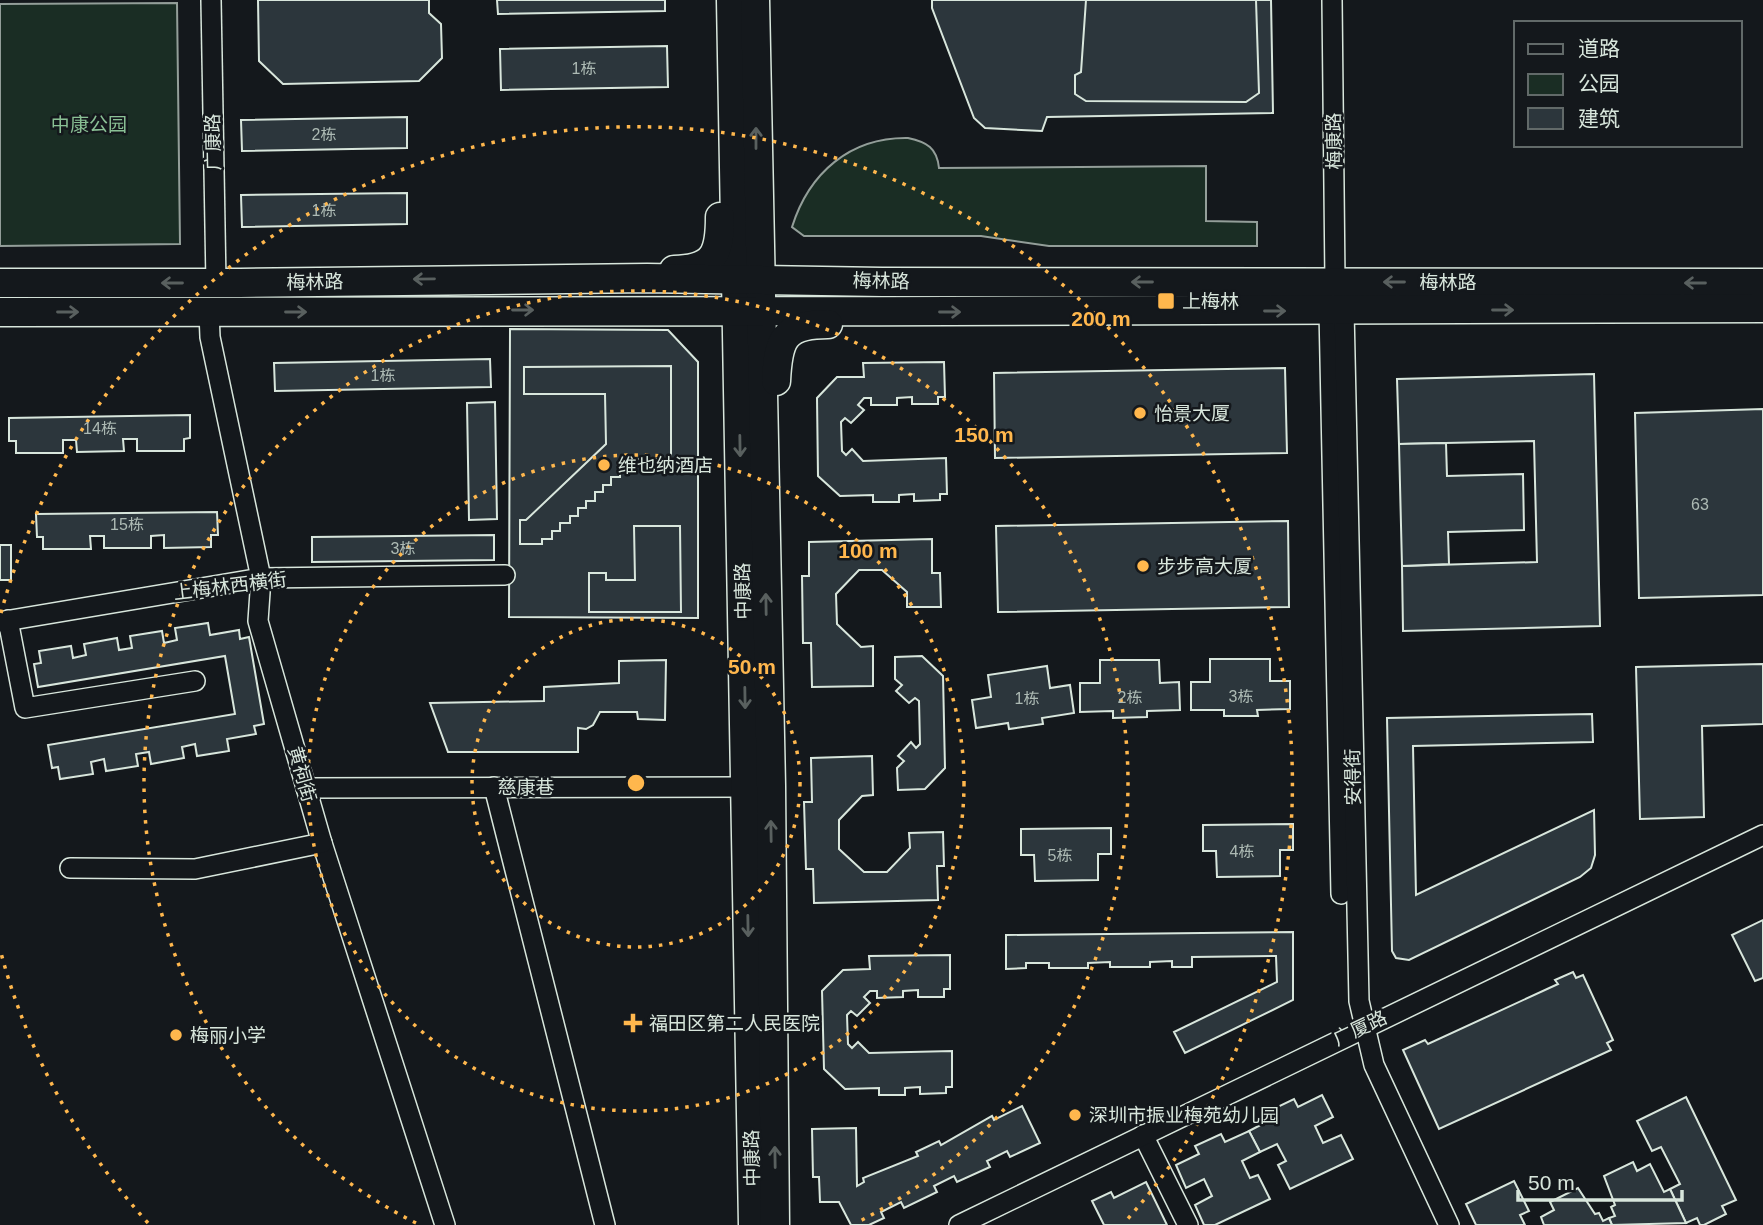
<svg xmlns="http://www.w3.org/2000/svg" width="1763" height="1225" font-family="Helvetica,'Noto Sans SC',sans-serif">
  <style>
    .green { fill: #1a2d24; stroke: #939e99; stroke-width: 2 }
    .building { fill: #2c363c; stroke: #d8e6dc; stroke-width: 2 }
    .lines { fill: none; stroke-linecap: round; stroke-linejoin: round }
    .minor-casing { stroke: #d8e6dc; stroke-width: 22 }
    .secondary-casing { stroke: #d8e6dc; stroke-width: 31 }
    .minor { stroke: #14181c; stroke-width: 19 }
    .secondary { stroke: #14181c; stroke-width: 28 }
    .oneway { stroke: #59605f }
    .ring { fill: none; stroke: #ffb74d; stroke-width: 3.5; stroke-dasharray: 3.5 7 }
    .poi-dot { fill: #ffb74d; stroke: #14181c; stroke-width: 2.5 }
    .labels { text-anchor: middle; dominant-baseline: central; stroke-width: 5; stroke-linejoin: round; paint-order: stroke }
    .number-label { font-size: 16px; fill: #adbab4 }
    .park-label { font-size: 19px; fill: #8ac095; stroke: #14181c }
    .street-label { font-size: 19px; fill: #d8e6dc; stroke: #14181c }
    .poi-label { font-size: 19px; fill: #d8e6dc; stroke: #14181c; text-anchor: start }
    .centre { fill: #ffb74d; stroke: #14181c; stroke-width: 3.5 }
    .ring-label { font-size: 21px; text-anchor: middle; font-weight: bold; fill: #ffb74d; stroke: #14181c; stroke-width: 5; stroke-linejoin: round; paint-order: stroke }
  </style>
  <rect width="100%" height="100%" fill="#14181c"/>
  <g class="green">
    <path d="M 177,3 L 180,244 L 0,246 L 0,4 Z"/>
    <path d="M 908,138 C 927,142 937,148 939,168 L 1206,166 L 1206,221 L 1257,222 L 1257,246 L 1049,246 L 981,236 L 804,236 L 792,227 C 809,173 850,137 908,138 Z"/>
  </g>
  <g class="building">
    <path d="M 258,0 L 429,0 L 429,13 L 441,24 L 442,58 L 419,81 L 283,84 L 259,61 Z"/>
    <path d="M 497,0 L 665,0 L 665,11 L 498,14 Z"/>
    <path d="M 932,0 L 1271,0 L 1273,113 L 1047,117 L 1042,131 L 985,128 L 974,118 L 932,8 Z"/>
    <path d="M 1086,0 L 1256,0 L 1259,93 L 1246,102 L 1086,101 L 1075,94 L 1075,75 L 1081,72 Z"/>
    <path d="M 667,46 L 668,87 L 501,90 L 500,49 Z"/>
    <path d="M 407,117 L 407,148 L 242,151 L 241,120 Z"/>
    <path d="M 407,193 L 407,224 L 242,227 L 241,195 Z"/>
    <path d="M 510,329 L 668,330 L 698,362 L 698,618 L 509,617 Z"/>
    <path d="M 490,359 L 491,387 L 275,391 L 274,363 Z"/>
    <path d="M 944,362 L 945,397 L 938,397 L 938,404 L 912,404 L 912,397 L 897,398 L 897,405 L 871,405 L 871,398 L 864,398 L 858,405 L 864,410 L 851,423 L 845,418 L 841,422 L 842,451 L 846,455 L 852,449 L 863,461 L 946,458 L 947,494 L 940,494 L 940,500 L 914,501 L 914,494 L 899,495 L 899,502 L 873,502 L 873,495 L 840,496 L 818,476 L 817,398 L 837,377 L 864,377 L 863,363 Z"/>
    <path d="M 671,366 L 671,459 L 626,459 L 626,468 L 620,468 L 620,477 L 611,477 L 611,485 L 603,485 L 603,492 L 595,492 L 595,501 L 586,501 L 586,508 L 578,508 L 578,516 L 570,516 L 570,523 L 560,523 L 560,531 L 552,531 L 552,539 L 542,539 L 542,544 L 520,544 L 520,520 L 526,520 L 606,444 L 605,394 L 524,394 L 524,367 Z"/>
    <path d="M 1285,368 L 1287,453 L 995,458 L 994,373 Z"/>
    <path d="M 1594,374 L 1600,626 L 1403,631 L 1402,566 L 1537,562 L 1534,441 L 1399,444 L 1397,379 Z"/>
    <path d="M 495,402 L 497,519 L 469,520 L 467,403 Z"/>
    <path d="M 1763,409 L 1763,595 L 1639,598 L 1635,413 Z"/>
    <path d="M 190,415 L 190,438 L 184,439 L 184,451 L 137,451 L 137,439 L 123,439 L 124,451 L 77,452 L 76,440 L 63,440 L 63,453 L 16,453 L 16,441 L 9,441 L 9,418 Z"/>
    <path d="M 1446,443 L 1447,476 L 1523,474 L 1524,530 L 1448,532 L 1449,564 L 1402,566 L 1399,444 Z"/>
    <path d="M 217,512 L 218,535 L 211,535 L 211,547 L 164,548 L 164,535 L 151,536 L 151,548 L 104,548 L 104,536 L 90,536 L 91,549 L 43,549 L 43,537 L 37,537 L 36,514 Z"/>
    <path d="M 1288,521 L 1289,607 L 998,612 L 996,526 Z"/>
    <path d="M 634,526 L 680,526 L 681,612 L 589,612 L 589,573 L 606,573 L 606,580 L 635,580 Z"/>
    <path d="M 494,535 L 494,560 L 312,562 L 312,537 Z"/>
    <path d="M 932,539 L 932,573 L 940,573 L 941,607 L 907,607 L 907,592 L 882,570 L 859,570 L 836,594 L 837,624 L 861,647 L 873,646 L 873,686 L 812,687 L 811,643 L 803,643 L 802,576 L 809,576 L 809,542 Z"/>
    <rect x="0" y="545" width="11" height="35"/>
    <path d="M 208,623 L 210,635 L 239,630 L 240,639 L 249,637 L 264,724 L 254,726 L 256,734 L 227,739 L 229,751 L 197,756 L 195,744 L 182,747 L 184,758 L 151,764 L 149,752 L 136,754 L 138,766 L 106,771 L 104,759 L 91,762 L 93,774 L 60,779 L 58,767 L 52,768 L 48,745 L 235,714 L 225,656 L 38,687 L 34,664 L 41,663 L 39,651 L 71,646 L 73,658 L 86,655 L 84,644 L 117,638 L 119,650 L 132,648 L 130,636 L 162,631 L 164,643 L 177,640 L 175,628 Z"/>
    <path d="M 922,656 L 943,676 L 945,768 L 925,789 L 898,790 L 897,768 L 904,761 L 898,756 L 911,742 L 916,748 L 920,744 L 919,701 L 915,698 L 909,703 L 896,691 L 902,685 L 895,679 L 895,657 Z"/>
    <path d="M 1210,659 L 1270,659 L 1270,681 L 1290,681 L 1290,709 L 1257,710 L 1258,716 L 1224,716 L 1224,710 L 1191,710 L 1191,682 L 1210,682 Z"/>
    <path d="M 666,660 L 665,720 L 638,719 L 637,712 L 600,712 L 593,725 L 586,729 L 578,728 L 578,752 L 448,752 L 430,703 L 544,701 L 544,687 L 619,683 L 619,661 Z"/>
    <path d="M 1100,660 L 1159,660 L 1160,683 L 1179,682 L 1180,710 L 1147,711 L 1147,717 L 1113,718 L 1113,711 L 1080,712 L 1080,683 L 1100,683 Z"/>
    <path d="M 1763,664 L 1763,724 L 1702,726 L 1704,817 L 1640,819 L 1636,667 Z"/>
    <path d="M 1047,666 L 1050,688 L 1070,685 L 1074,713 L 1042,718 L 1043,724 L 1009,729 L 1008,723 L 976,728 L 972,700 L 991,697 L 988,675 Z"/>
    <path d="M 1592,714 L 1593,742 L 1413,746 L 1416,895 L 1594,810 L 1595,855 L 1591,868 L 1580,877 L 1409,960 L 1396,958 L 1392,951 L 1387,718 Z"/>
    <path d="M 872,756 L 873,795 L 862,796 L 839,820 L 839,849 L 864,872 L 887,872 L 910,848 L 909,833 L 943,832 L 944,866 L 937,866 L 938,900 L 814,903 L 813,869 L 806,869 L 804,802 L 812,802 L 811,758 Z"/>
    <path d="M 1293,824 L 1293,850 L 1280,850 L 1280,876 L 1217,877 L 1216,851 L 1203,851 L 1203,825 Z"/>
    <path d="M 1111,828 L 1111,854 L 1098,854 L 1098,880 L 1035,881 L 1034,855 L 1021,855 L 1021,829 Z"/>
    <path d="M 1763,920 L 1763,978 L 1755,981 L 1732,935 Z"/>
    <path d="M 1293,932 L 1293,1000 L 1185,1053 L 1174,1032 L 1277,982 L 1276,956 L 1192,957 L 1192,967 L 1172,967 L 1172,961 L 1150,962 L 1150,967 L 1110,967 L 1110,962 L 1088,963 L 1088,968 L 1049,968 L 1049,963 L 1026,963 L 1026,968 L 1006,969 L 1006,935 Z"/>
    <path d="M 950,955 L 950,989 L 944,989 L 944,997 L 918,997 L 918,990 L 903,991 L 903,997 L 877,998 L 877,991 L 870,991 L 864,997 L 870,1003 L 857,1016 L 851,1011 L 847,1015 L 848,1044 L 852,1048 L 858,1042 L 869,1053 L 952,1051 L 952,1087 L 946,1087 L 946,1093 L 920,1094 L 920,1087 L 905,1088 L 905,1095 L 879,1095 L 879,1088 L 845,1089 L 824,1069 L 822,991 L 843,970 L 870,969 L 869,956 Z"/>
    <path d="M 1573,972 L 1576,978 L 1583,975 L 1613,1040 L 1607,1043 L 1611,1050 L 1439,1129 L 1403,1050 L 1425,1040 L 1428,1044 L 1558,984 L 1555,980 Z"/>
    <path d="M 1322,1095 L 1333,1117 L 1315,1126 L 1323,1143 L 1341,1135 L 1353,1159 L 1290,1189 L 1278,1165 L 1286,1161 L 1277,1144 L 1260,1152 L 1249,1131 L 1272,1119 L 1269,1111 L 1294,1099 L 1298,1107 Z"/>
    <path d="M 1686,1097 L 1736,1200 L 1722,1206 L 1726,1214 L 1704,1225 L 1700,1225 L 1697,1218 L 1686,1223 L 1670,1189 L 1680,1184 L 1661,1147 L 1652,1151 L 1637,1121 Z"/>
    <path d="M 1022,1106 L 1040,1143 L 1010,1157 L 1007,1151 L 987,1161 L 990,1167 L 957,1182 L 954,1176 L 934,1186 L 937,1192 L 904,1208 L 901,1202 L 881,1212 L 884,1218 L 869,1225 L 851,1225 L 839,1202 L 820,1202 L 819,1177 L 813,1177 L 812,1129 L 856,1128 L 857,1186 L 864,1182 L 863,1178 L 918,1156 L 916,1152 L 939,1141 L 941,1145 L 992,1116 L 994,1120 Z"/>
    <path d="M 1249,1131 L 1260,1152 L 1242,1161 L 1250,1178 L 1258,1175 L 1270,1199 L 1215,1225 L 1204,1225 L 1195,1205 L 1212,1196 L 1204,1179 L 1186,1188 L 1176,1165 L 1199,1154 L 1195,1146 L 1221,1134 L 1225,1142 Z"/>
    <path d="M 1633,1162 L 1637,1171 L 1650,1164 L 1664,1192 L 1670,1189 L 1686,1223 L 1612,1225 L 1609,1218 L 1615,1216 L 1611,1207 L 1615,1205 L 1604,1176 Z"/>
    <path d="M 1514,1181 L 1529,1211 L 1520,1215 L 1525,1225 L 1476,1225 L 1466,1204 Z"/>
    <path d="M 1146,1182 L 1167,1225 L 1104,1225 L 1092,1201 L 1111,1192 L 1114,1198 Z"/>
    <path d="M 1578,1188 L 1595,1214 L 1599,1213 L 1603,1221 L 1609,1218 L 1612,1225 L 1544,1225 L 1541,1217 L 1554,1210 L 1550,1202 Z"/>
  </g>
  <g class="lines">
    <g class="minor-casing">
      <g id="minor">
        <path d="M 211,0 L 216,283"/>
        <path d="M 1332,0 L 1335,282"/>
        <path d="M 1329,310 L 1341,894"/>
        <path d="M 1344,310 L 1359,1001 L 1374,1065 L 1449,1225"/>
        <path d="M 209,312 L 210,337 L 261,578 L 258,621 L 322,843 L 445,1225"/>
        <path d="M 8,620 L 25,708 L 195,681"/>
        <path d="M 0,622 L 261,578 L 505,575"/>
        <path d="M 494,787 L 605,1225"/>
        <path d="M 306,788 L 746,787"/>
        <path d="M 70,868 L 195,869 L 322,843"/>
        <path d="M 1143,1135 L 1188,1225"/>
        <path d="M 959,1225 L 1763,835"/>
      </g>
    </g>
    <g class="secondary-casing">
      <g id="secondary">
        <path d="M 731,0 L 753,1225"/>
        <path d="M 755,0 L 771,786 L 775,1225"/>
        <path d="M 674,270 C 714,269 720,254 720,217"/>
        <path d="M 0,283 L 240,283 L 647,278 L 882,282 L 1763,283"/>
        <path d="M 0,312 C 588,312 1175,311 1763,308"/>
        <path d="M 776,381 C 778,340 783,324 828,324"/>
      </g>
    </g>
    <use href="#minor" class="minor"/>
    <use href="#secondary" class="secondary"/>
  </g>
  <defs><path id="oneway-shaft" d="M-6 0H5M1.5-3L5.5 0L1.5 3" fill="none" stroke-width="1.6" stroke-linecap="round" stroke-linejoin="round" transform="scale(1.75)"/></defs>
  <g class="oneway">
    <use href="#oneway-shaft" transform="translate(756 138) rotate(-90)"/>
    <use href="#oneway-shaft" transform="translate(424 279) rotate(179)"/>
    <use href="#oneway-shaft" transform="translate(1142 282) rotate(-180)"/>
    <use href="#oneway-shaft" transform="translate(1394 282) rotate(-180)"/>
    <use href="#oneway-shaft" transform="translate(172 283) rotate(-180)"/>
    <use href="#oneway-shaft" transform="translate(1695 283) rotate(-180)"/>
    <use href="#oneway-shaft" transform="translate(523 310)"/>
    <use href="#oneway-shaft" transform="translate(1503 310)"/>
    <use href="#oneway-shaft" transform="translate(1275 311)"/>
    <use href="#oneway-shaft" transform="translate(68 312)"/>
    <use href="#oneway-shaft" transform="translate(296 312)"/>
    <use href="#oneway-shaft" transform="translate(950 312)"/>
    <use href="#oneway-shaft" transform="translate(740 446) rotate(89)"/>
    <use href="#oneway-shaft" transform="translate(766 604) rotate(-91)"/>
    <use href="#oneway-shaft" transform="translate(745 698) rotate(89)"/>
    <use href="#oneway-shaft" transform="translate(771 831) rotate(-91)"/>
    <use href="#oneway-shaft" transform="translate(748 926) rotate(89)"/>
    <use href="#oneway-shaft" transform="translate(775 1157) rotate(-91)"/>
  </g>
  <g class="ring">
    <circle cx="636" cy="783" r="164"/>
    <circle cx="636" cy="783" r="328"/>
    <path d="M416 1223A492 492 0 1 1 856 1223"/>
    <path d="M148 1223A657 657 0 0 1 1 953M1 613A657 657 0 1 1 1124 1223"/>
  </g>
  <g class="poi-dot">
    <rect x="1157" y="292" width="18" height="18" rx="3.5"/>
    <circle cx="1140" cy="413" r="7"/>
    <circle cx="604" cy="465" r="7"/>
    <circle cx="1143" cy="566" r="7"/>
    <path d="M629.5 1012.5h7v7h7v7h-7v7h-7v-7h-7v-7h7z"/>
    <circle cx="176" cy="1035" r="7"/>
    <circle cx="1075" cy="1115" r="7"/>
  </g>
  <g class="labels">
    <g class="number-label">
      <text x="584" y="68">1栋</text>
      <text x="324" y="134">2栋</text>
      <text x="324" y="210">1栋</text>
      <text x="383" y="375">1栋</text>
      <text x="100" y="428">14栋</text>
      <text x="1700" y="504">63</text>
      <text x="127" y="524">15栋</text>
      <text x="403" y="548">3栋</text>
      <text x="1241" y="696">3栋</text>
      <text x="1130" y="697">2栋</text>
      <text x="1027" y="698">1栋</text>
      <text x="1242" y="851">4栋</text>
      <text x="1060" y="855">5栋</text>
    </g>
    <g class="park-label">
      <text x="89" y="124">中康公园</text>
    </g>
    <g class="street-label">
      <text transform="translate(1334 141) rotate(-91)">梅康路</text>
      <text transform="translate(213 142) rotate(-91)">广康路</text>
      <text transform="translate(881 281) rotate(1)">梅林路</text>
      <text transform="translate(315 282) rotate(-1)">梅林路</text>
      <text x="1448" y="282">梅林路</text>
      <text transform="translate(230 586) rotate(-7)">上梅林西横街</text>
      <text transform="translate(743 591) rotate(-91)">中康路</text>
      <text transform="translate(302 774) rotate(74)">黄祠街</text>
      <text transform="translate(1353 777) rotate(-91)">安得街</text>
      <text x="526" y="787">慈康巷</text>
      <text transform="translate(1360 1028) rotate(-25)">广厦路</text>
      <text transform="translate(752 1158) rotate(-91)">中康路</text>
    </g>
    <g class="poi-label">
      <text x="1182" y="301">上梅林</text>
      <text x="1154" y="413">怡景大厦</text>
      <text x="618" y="465">维也纳酒店</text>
      <text x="1157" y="566">步步高大厦</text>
      <text x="649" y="1023">福田区第二人民医院</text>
      <text x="190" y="1035">梅丽小学</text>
      <text x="1089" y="1115">深圳市振业梅苑幼儿园</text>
    </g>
  </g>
  <circle cx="636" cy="783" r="10" class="centre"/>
  <g class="ring-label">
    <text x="1101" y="326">200 m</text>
    <text x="984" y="442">150 m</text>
    <text x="868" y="558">100 m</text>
    <text x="752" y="674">50 m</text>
  </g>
  <rect x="1514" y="21" width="228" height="126" fill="#14181c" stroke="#626a69" stroke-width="2"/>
  <rect x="1528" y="44" width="35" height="10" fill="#14181c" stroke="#626a69" stroke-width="2"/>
  <text x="1578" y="56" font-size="21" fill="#d8e6dc">道路</text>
  <rect x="1528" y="74" width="35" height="21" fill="#1a2d24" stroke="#626a69" stroke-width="2"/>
  <text x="1578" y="91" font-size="21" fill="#d8e6dc">公园</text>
  <rect x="1528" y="108" width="35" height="21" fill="#2c363c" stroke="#626a69" stroke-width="2"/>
  <text x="1578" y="126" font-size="21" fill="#d8e6dc">建筑</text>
  <path d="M1518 1190v10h164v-10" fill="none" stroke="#d8e6dc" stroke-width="3.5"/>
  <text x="1528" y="1190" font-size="21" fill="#d8e6dc" stroke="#14181c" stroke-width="5" paint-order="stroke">50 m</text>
</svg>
